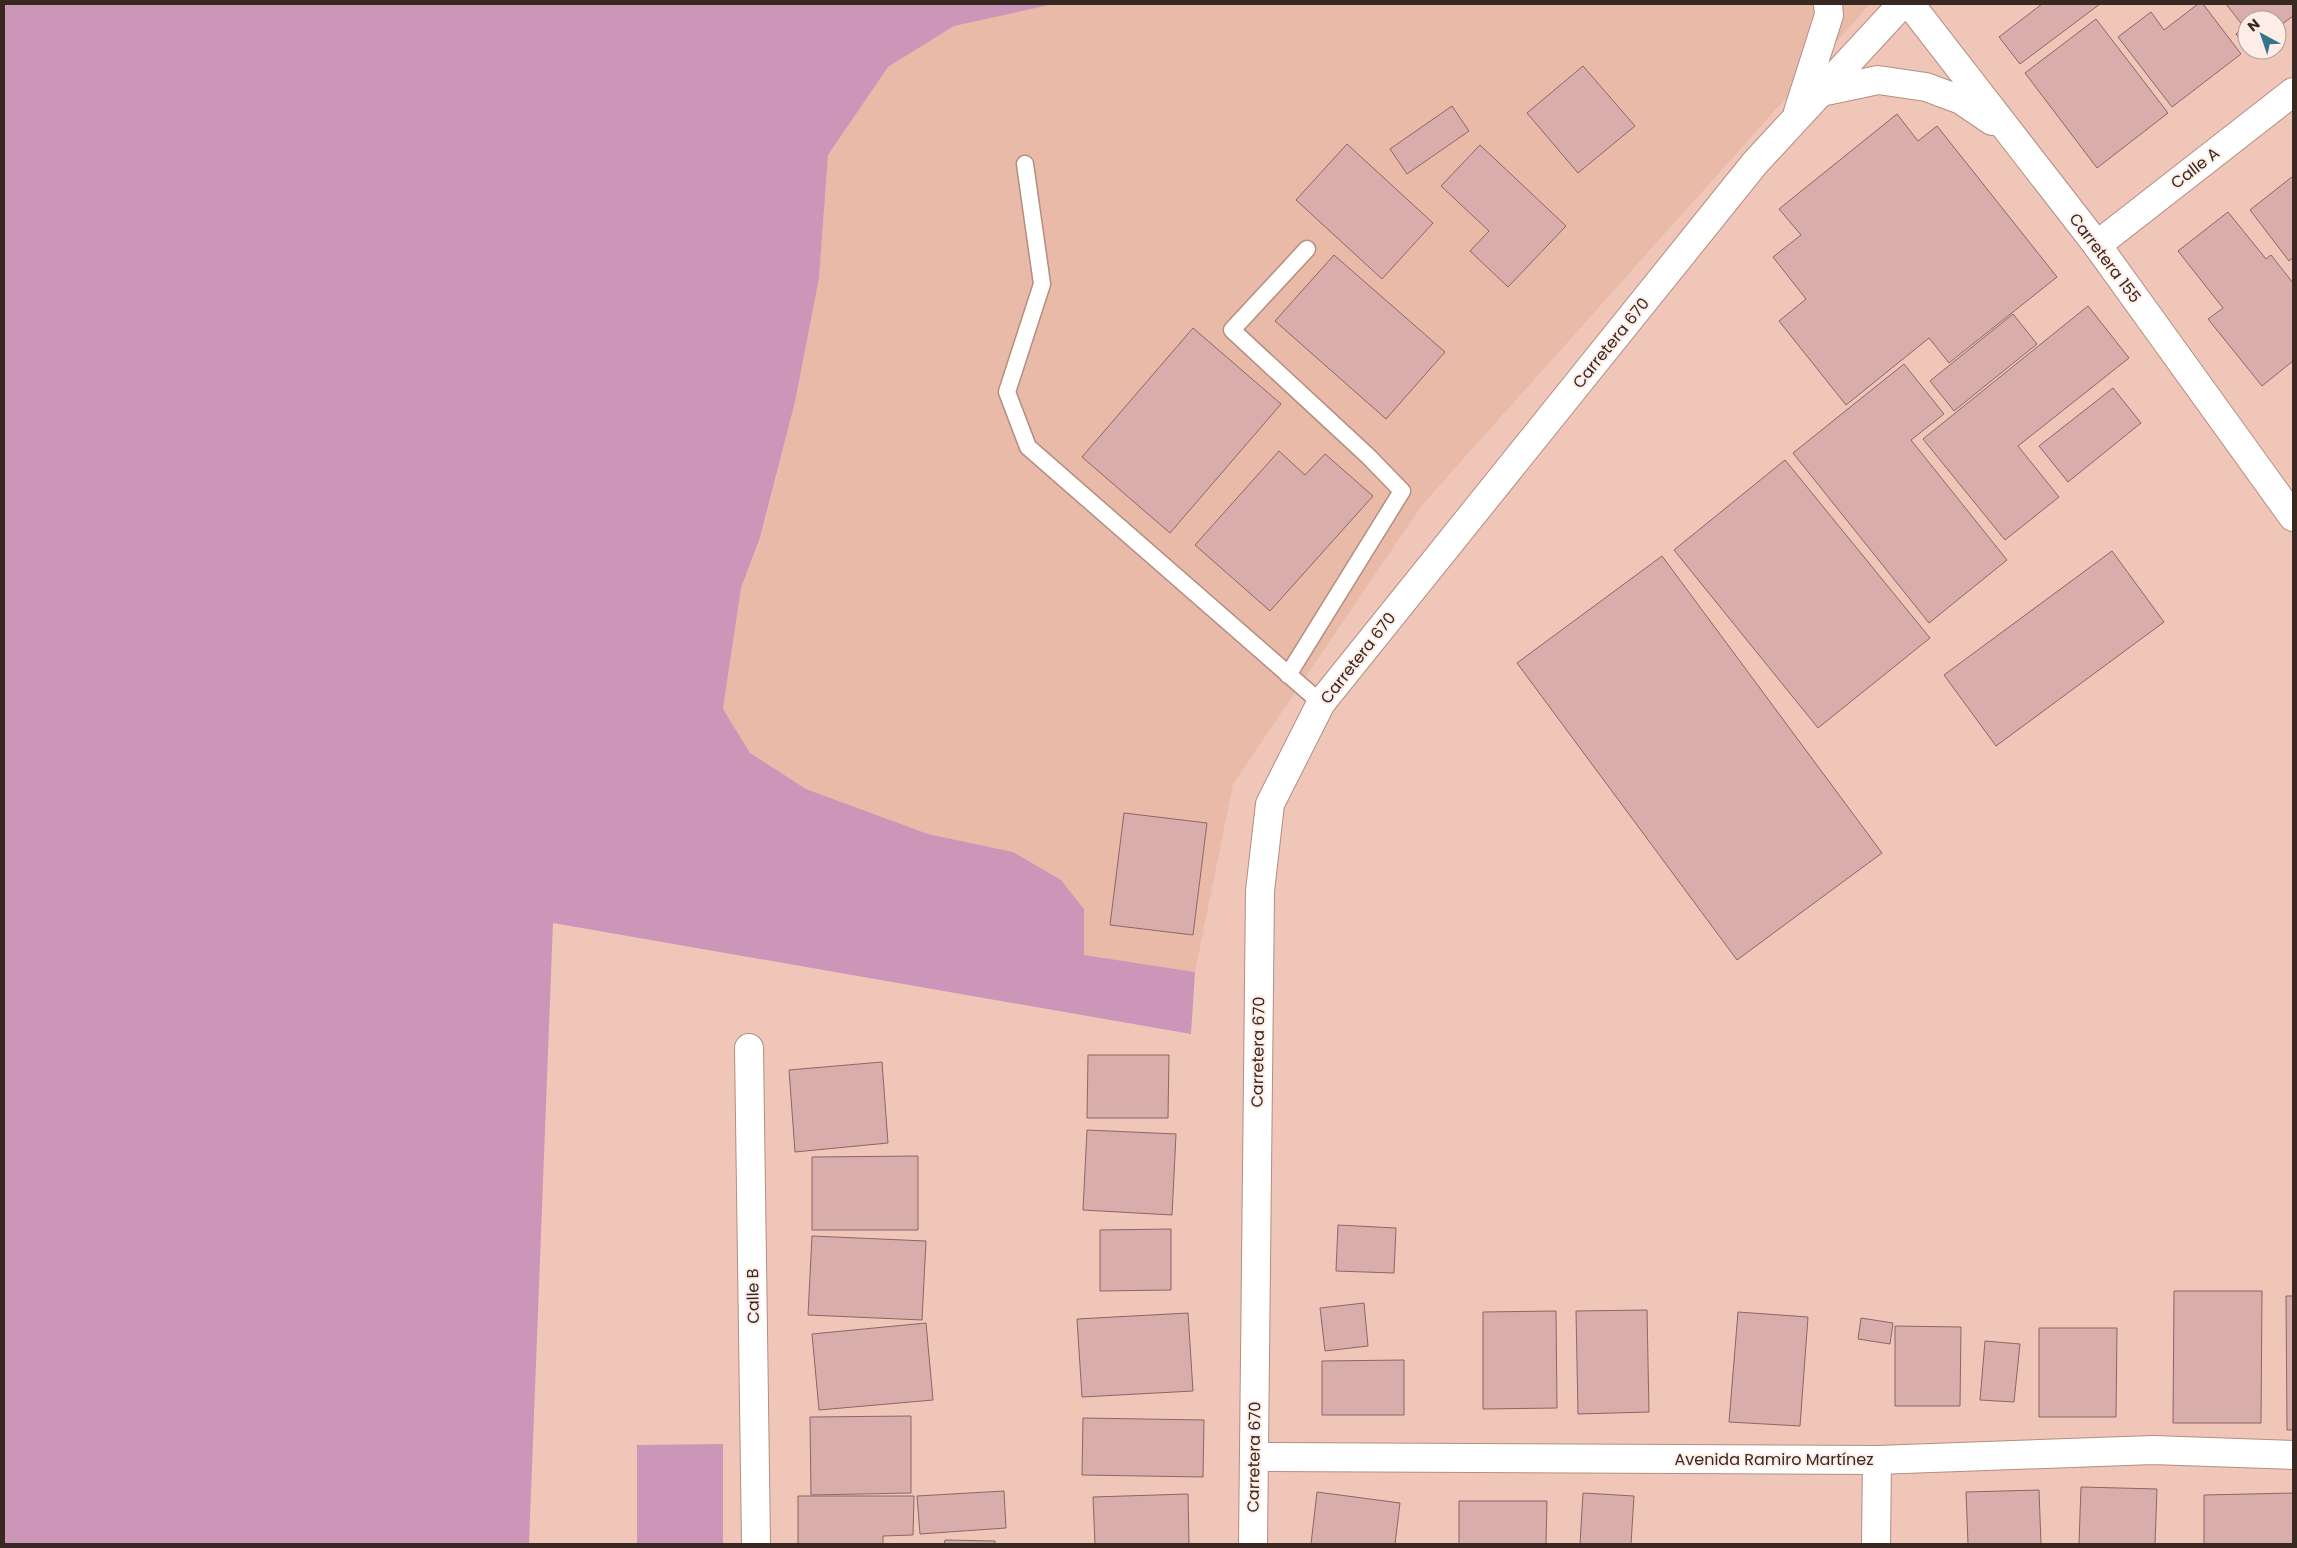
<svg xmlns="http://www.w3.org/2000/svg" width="2297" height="1548" font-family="Poppins,sans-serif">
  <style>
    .built { fill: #e9baa8 }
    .green { fill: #cc96b9 }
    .building { fill: #d8adab; stroke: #8d6665 }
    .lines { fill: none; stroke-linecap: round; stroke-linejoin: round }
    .service-casing { stroke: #b48e80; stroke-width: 19 }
    .minor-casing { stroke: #b48e80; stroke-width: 30 }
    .tertiary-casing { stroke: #b48e80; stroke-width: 30 }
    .service { stroke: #fff; stroke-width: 16 }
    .minor { stroke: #fff; stroke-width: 28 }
    .tertiary { stroke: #fff; stroke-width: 28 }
    .labels { text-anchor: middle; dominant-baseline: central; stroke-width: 4; stroke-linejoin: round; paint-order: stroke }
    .street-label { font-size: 16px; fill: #372822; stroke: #feede7 }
  </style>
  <rect width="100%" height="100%" fill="#efc6b8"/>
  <path class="built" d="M 1048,4 L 1870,4 L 1422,505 L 1233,784 L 1195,972 L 1084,955 L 1084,909 L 1013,852 L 928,834 L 806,789 L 749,753 L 723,709 L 741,588 L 761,538 L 795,402 L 819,278 L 828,155 L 888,67 L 954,26 Z"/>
  <g class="green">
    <path d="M 4,4 L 1054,4 L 954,26 L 888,67 L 828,155 L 819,278 L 795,402 L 760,538 L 741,588 L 723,709 L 750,753 L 806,789 L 928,834 L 1013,852 L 1061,880 L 1084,909 L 1084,955 L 1195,972 L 1191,1034 L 553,923 L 529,1544 L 4,1544 Z"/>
    <path d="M 723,1444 L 723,1544 L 637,1544 L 637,1445 Z"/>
  </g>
  <g class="building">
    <path d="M 2042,4 L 2100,4 L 2020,64 L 1999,37 Z"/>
    <path d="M 2198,4 L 2203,4 L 2241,54 L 2172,107 L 2118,37 L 2151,12 L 2164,30 Z"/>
    <path d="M 2226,4 L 2293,4 L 2293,16 L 2277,28 L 2277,20 L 2247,20 L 2247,48 L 2236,34 L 2244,27 Z"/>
    <path d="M 2096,19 L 2168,113 L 2097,168 L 2025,73 Z"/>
    <path d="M 1583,66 L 1635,126 L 1578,173 L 1527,113 Z"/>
    <path d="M 1452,106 L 1469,131 L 1407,174 L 1390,149 Z"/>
    <path d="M 1897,114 L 1918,141 L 1937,126 L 2057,277 L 1949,363 L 1929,338 L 1846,405 L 1779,321 L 1806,299 L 1773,257 L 1801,235 L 1779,209 Z"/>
    <path d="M 1347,144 L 1433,223 L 1382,279 L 1296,200 Z"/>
    <path d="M 1480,145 L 1566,226 L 1508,287 L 1470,251 L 1489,231 L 1441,186 Z"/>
    <path d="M 2293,176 L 2293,258 L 2289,261 L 2250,210 Z"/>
    <path d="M 2228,212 L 2266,259 L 2271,255 L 2293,283 L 2293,361 L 2262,386 L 2208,319 L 2223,308 L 2178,251 Z"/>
    <path d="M 1334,255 L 1445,352 L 1386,419 L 1275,321 Z"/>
    <path d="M 2088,306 L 2129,358 L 2018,446 L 2059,497 L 2005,540 L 1923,439 Z"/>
    <path d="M 2013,314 L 2037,344 L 1954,411 L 1930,381 Z"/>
    <path d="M 1193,328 L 1281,404 L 1170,533 L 1082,457 Z"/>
    <path d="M 1904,364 L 1944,414 L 1911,440 L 2007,560 L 1929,623 L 1793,453 Z"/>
    <path d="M 2113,388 L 2141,423 L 2068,482 L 2039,446 Z"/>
    <path d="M 1279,451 L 1305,475 L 1325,454 L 1373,496 L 1270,611 L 1195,545 Z"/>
    <path d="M 1785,460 L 1930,638 L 1818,728 L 1674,550 Z"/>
    <path d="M 2112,551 L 2164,622 L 1996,746 L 1944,675 Z"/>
    <path d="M 1662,556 L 1882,853 L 1737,960 L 1517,663 Z"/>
    <path d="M 1124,813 L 1207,823 L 1193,935 L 1110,925 Z"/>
    <path d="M 1088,1055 L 1169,1055 L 1168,1118 L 1087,1118 Z"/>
    <path d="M 882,1062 L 888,1143 L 795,1152 L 789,1070 Z"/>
    <path d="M 1087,1130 L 1176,1134 L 1172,1215 L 1083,1210 Z"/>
    <path d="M 918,1156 L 918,1230 L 812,1230 L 812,1157 Z"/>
    <path d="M 1338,1225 L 1396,1228 L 1394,1273 L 1336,1271 Z"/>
    <path d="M 1171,1229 L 1171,1290 L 1100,1291 L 1100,1230 Z"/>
    <path d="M 812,1236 L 926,1241 L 922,1320 L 808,1315 Z"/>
    <path d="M 2174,1291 L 2262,1291 L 2261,1423 L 2173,1423 Z"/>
    <path d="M 2286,1296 L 2293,1296 L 2293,1430 L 2287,1430 Z"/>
    <path d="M 1364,1303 L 1368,1346 L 1325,1351 L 1320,1308 Z"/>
    <path d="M 1647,1310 L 1649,1412 L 1578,1414 L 1576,1311 Z"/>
    <path d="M 1556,1311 L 1557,1408 L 1483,1409 L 1483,1312 Z"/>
    <path d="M 1738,1312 L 1808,1317 L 1800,1426 L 1729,1422 Z"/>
    <path d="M 1188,1313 L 1193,1391 L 1082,1397 L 1077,1319 Z"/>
    <path d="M 1861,1318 L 1893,1323 L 1890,1344 L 1858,1339 Z"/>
    <path d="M 926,1323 L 933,1400 L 819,1410 L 812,1334 Z"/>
    <path d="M 1895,1326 L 1961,1327 L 1960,1406 L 1895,1406 Z"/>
    <path d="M 2039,1328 L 2117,1328 L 2116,1417 L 2039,1417 Z"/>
    <path d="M 1985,1341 L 2020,1344 L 2014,1402 L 1980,1400 Z"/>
    <path d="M 1404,1360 L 1404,1415 L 1322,1415 L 1322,1361 Z"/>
    <path d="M 911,1416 L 911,1493 L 811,1495 L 810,1417 Z"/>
    <path d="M 1083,1418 L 1204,1420 L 1203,1477 L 1082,1475 Z"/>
    <path d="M 2081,1487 L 2157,1489 L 2155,1544 L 2079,1544 Z"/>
    <path d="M 2039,1490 L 2041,1544 L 1968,1544 L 1966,1492 Z"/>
    <path d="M 1004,1491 L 1006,1528 L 920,1534 L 917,1496 Z"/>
    <path d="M 1317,1492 L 1400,1503 L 1395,1544 L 1311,1544 Z"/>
    <path d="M 1583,1493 L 1634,1496 L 1631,1544 L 1580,1544 Z"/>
    <path d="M 2293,1493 L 2293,1544 L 2204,1544 L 2204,1495 Z"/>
    <path d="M 1188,1494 L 1189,1544 L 1095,1544 L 1093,1497 Z"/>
    <path d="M 798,1496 L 914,1496 L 913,1535 L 883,1536 L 883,1544 L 798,1544 Z"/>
    <path d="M 1459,1501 L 1547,1501 L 1546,1544 L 1459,1544 Z"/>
    <path d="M 945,1540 L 995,1541 L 995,1544 L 944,1544 Z"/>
  </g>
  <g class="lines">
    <g class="service-casing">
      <g id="service">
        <path d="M 1025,164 L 1042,284 L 1007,392 L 1028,447 L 1321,703"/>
        <path d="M 1288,675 L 1402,491 L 1368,456 L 1232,330 L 1307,249"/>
      </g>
    </g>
    <g class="minor-casing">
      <g id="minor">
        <path d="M 2097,245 L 2293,92"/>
        <path d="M 749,1048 L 756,1544"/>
        <path d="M 1254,1457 L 1877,1460 L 2153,1450 L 2293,1455"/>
        <path d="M 1876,1544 L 1877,1460"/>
      </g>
    </g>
    <g class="tertiary-casing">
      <g id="tertiary">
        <path d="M 1910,4 L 2097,245 L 2293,517"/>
        <path d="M 1821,92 L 1878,80 L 1926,87 L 1961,100 L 1992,121"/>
        <path d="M 1798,112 L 1829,15 L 1828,4"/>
        <path d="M 1253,1544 L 1260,891 L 1270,804 L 1321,703 L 1755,163 L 1902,4"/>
      </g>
    </g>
    <use href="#service" class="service"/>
    <use href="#minor" class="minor"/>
    <use href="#tertiary" class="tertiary"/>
  </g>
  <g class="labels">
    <g class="street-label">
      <text transform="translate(2195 168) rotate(-38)">Calle A</text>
      <text transform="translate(2105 258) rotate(53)">Carretera 155</text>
      <text transform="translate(1611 343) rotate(-51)">Carretera 670</text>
      <text transform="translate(1358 658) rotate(-52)">Carretera 670</text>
      <text transform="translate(1258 1052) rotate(-89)">Carretera 670</text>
      <text transform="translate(753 1296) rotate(-91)">Calle B</text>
      <text transform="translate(1254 1457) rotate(-89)">Carretera 670</text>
      <text x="1774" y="1459">Avenida Ramiro Martínez</text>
    </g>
  </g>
  <rect width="2297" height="1548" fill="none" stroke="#372822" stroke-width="10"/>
  <g transform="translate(2262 35) rotate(320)"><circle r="24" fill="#feede7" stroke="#ae9e98"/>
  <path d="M0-4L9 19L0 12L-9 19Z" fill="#347488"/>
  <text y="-8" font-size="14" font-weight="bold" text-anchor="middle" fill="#372822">N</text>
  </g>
</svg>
